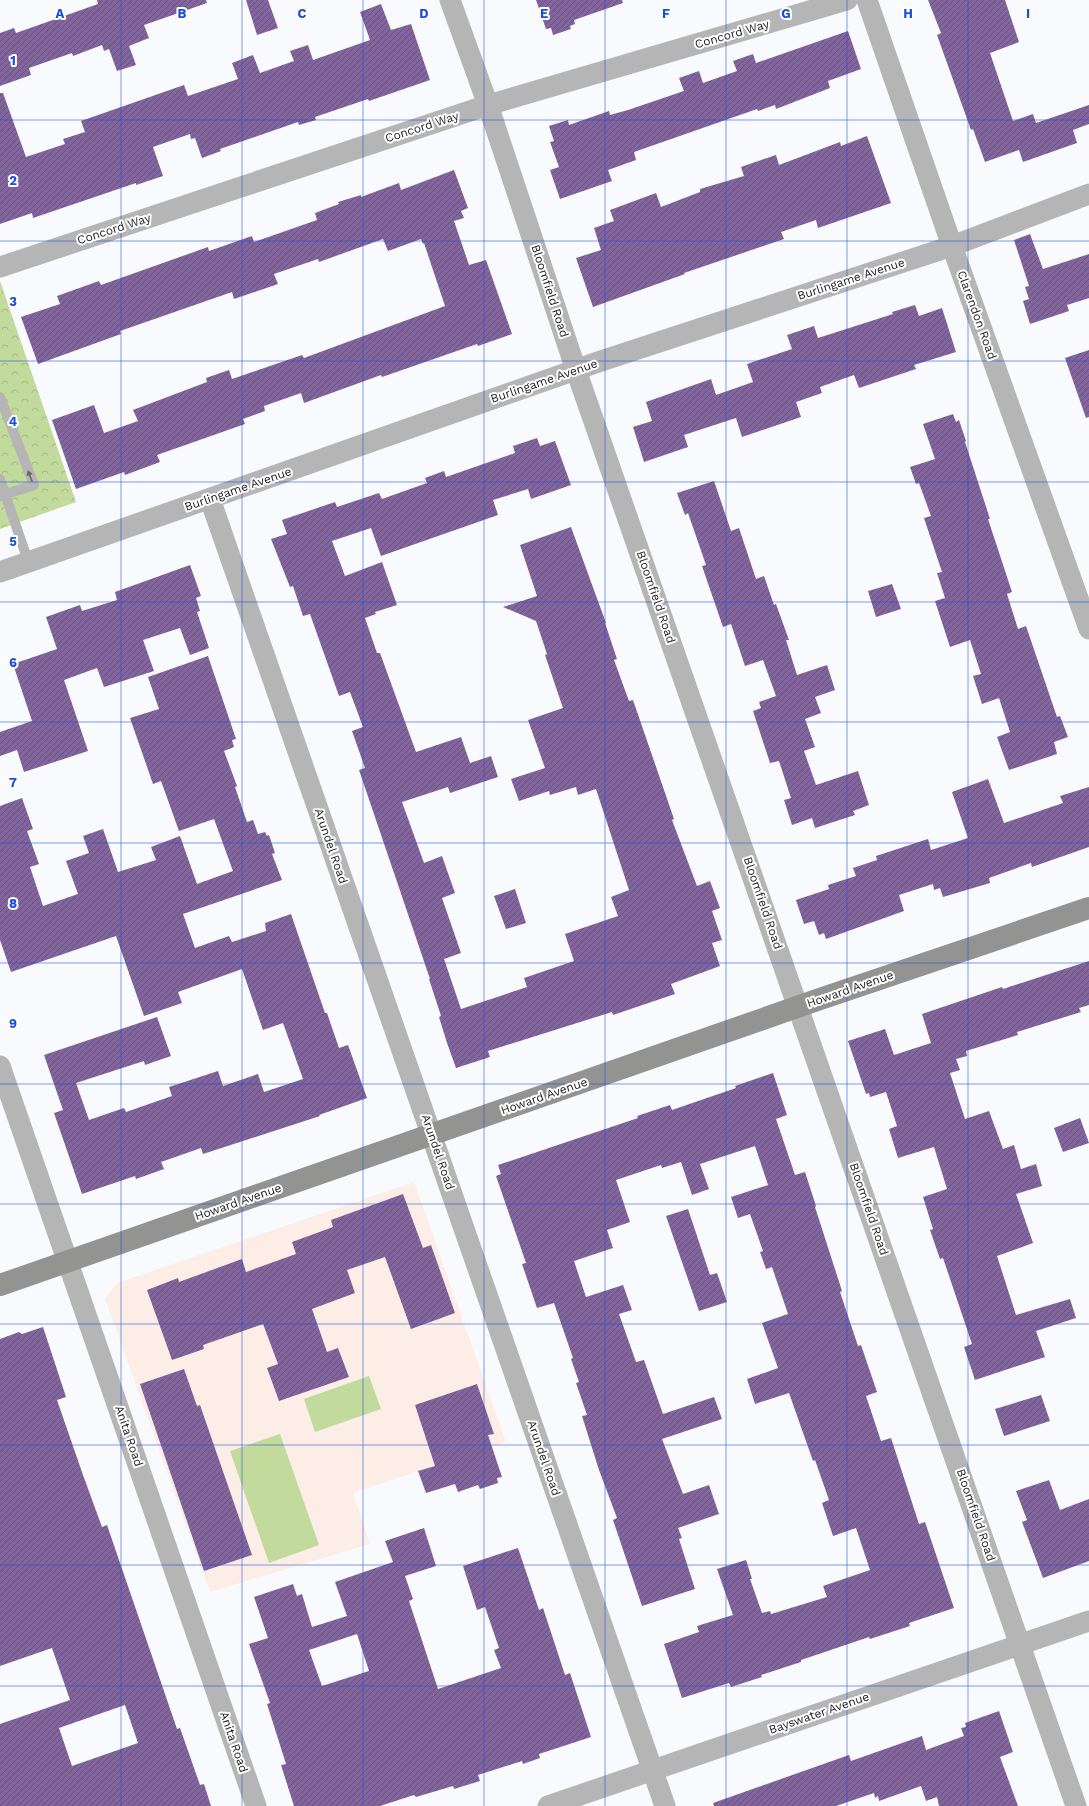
<svg xmlns="http://www.w3.org/2000/svg" width="1089" height="1806" font-family="'Work Sans',sans-serif">
  <style>
    .education { fill: #fcede7 }
    .park { fill: url(#park-crowns) }
    .pitch { fill: #c2da9c }
    .building { fill: url(#building-hatch); fill-rule: evenodd }
    .lines { fill: none; stroke-linecap: round; stroke-linejoin: round }
    .lane { stroke: #b4b5b4; stroke-width: 10 }
    .street { stroke: #b4b5b4; stroke-width: 21 }
    .secondary { stroke: #939492; stroke-width: 22 }
    .oneway { fill: #686868 }
    .grid { fill: none; stroke: #1d4ed8; stroke-width: 1; stroke-opacity: 0.55 }
    .labels { text-anchor: middle; dominant-baseline: central; stroke-width: 4; stroke-linejoin: round; paint-order: stroke }
    .street-label { font-size: 12px; fill: #1c1c1d; stroke: #fff }
    .grid-label { font-size: 13px; text-anchor: middle; font-weight: bold; fill: #1d4ed8; stroke: #fff; stroke-width: 4; stroke-linejoin: round; paint-order: stroke }
  </style>
  <defs>
    <pattern id="park-crowns" width="20" height="18" patternUnits="userSpaceOnUse"><rect width="20" height="18" fill="#c2da9c"/><path d="M2 6a3 3 0 1 1 6 0M12 15a3 3 0 1 1 6 0" fill="none" stroke="#a6ba86"/></pattern>
    <pattern id="building-hatch" width="6" height="6" patternUnits="userSpaceOnUse"><rect width="6" height="6" fill="#82659d"/><path d="M-1 1l2-2M0 6l6-6M5 7l2-2" fill="none" stroke="#6a527f"/></pattern>
  </defs>
  <rect width="100%" height="100%" fill="#f9fafd"/>
  <path class="education" d="M 414,1182 L 506,1442 L 353,1493 L 370,1544 L 210,1592 L 105,1299 L 117,1283 Z"/>
  <path class="park" d="M 0,281 L 76,502 L 0,529 Z"/>
  <g class="pitch">
    <path d="M 369,1376 L 381,1409 L 315,1432 L 304,1399 Z"/>
    <path d="M 280,1434 L 319,1545 L 269,1563 L 230,1451 Z"/>
  </g>
  <g class="building">
    <path d="M 97,0 L 206,0 L 207,3 L 144,25 L 149,38 L 129,46 L 136,65 L 117,71 L 109,49 L 104,51 L 102,45 L 73,56 L 72,53 L 29,68 L 31,75 L 0,86 L 0,33 L 14,28 L 16,33 L 98,4 Z"/>
    <path d="M 246,0 L 268,0 L 278,28 L 257,35 Z"/>
    <path d="M 536,0 L 622,0 L 623,3 L 574,20 L 575,24 L 570,26 L 571,29 L 553,35 L 551,28 L 546,29 Z"/>
    <path d="M 928,0 L 1005,0 L 1019,42 L 990,53 L 1013,121 L 1033,114 L 1036,123 L 1089,105 L 1089,124 L 1073,130 L 1077,143 L 1023,162 L 1019,150 L 985,162 L 973,129 L 971,130 L 937,35 L 941,33 Z"/>
    <path d="M 381,4 L 391,30 L 411,24 L 430,80 L 369,101 L 368,99 L 315,117 L 316,120 L 299,125 L 298,122 L 220,149 L 221,151 L 202,158 L 195,138 L 191,139 L 190,134 L 153,147 L 163,176 L 136,185 L 136,183 L 33,218 L 32,213 L 0,224 L 0,93 L 3,93 L 26,157 L 65,144 L 63,139 L 85,132 L 81,121 L 184,85 L 188,96 L 238,79 L 232,63 L 253,55 L 260,73 L 294,61 L 290,51 L 308,45 L 313,60 L 370,40 L 360,12 Z"/>
    <path d="M 848,31 L 861,69 L 828,81 L 830,88 L 776,109 L 775,105 L 758,111 L 757,109 L 634,152 L 636,160 L 608,170 L 612,181 L 560,199 L 550,170 L 559,167 L 550,142 L 554,141 L 549,126 L 568,120 L 569,125 L 609,111 L 610,115 L 628,110 L 684,91 L 679,78 L 699,71 L 703,83 L 737,71 L 733,61 L 753,54 L 756,63 Z"/>
    <path d="M 867,136 L 891,203 L 818,228 L 816,220 L 781,232 L 784,239 L 684,273 L 685,274 L 593,307 L 576,258 L 601,250 L 594,228 L 614,221 L 610,210 L 656,193 L 661,207 L 700,192 L 700,189 L 744,176 L 741,167 L 776,155 L 779,165 L 840,142 L 841,146 Z"/>
    <path d="M 454,170 L 468,208 L 461,211 L 464,218 L 454,221 L 469,265 L 486,260 L 512,334 L 478,346 L 477,344 L 382,377 L 381,375 L 304,403 L 301,393 L 264,406 L 265,411 L 243,419 L 245,424 L 157,455 L 160,462 L 125,475 L 124,472 L 76,489 L 52,420 L 94,405 L 104,433 L 138,421 L 133,410 L 207,382 L 206,378 L 229,370 L 232,379 L 302,355 L 304,358 L 445,306 L 424,243 L 423,244 L 421,239 L 388,251 L 383,239 L 319,262 L 318,259 L 274,274 L 278,284 L 234,299 L 232,292 L 120,331 L 121,334 L 38,364 L 21,317 L 60,304 L 57,296 L 99,281 L 101,285 L 208,247 L 209,251 L 252,236 L 254,242 L 317,220 L 315,213 L 339,204 L 338,202 L 361,195 L 361,197 L 399,183 L 401,190 Z"/>
    <path d="M 1030,234 L 1043,269 L 1089,254 L 1089,298 L 1067,305 L 1069,311 L 1030,324 L 1023,301 L 1029,299 L 1025,287 L 1029,286 L 1014,240 Z"/>
    <path d="M 915,305 L 919,316 L 942,308 L 956,352 L 914,365 L 916,369 L 859,388 L 854,375 L 820,387 L 822,393 L 796,402 L 801,417 L 742,437 L 736,418 L 684,435 L 688,447 L 644,462 L 633,427 L 652,421 L 646,402 L 711,379 L 716,395 L 753,382 L 747,364 L 792,349 L 787,335 L 814,326 L 818,338 L 893,314 L 892,312 Z"/>
    <path d="M 1089,350 L 1089,417 L 1086,418 L 1065,358 Z"/>
    <path d="M 953,414 L 956,422 L 959,420 L 966,441 L 965,442 L 990,519 L 988,519 L 1012,592 L 1007,594 L 1018,629 L 1026,626 L 1057,717 L 1060,716 L 1068,737 L 1054,742 L 1057,754 L 1009,770 L 997,737 L 1010,732 L 999,698 L 982,704 L 973,676 L 981,674 L 970,640 L 950,647 L 935,601 L 945,598 L 937,573 L 942,572 L 924,518 L 931,516 L 919,483 L 916,484 L 910,467 L 935,459 L 923,424 Z"/>
    <path d="M 537,438 L 540,446 L 555,441 L 571,485 L 531,499 L 528,489 L 493,500 L 498,515 L 381,556 L 371,528 L 332,541 L 345,576 L 382,562 L 397,605 L 375,612 L 376,614 L 365,618 L 377,653 L 380,653 L 416,752 L 461,737 L 470,763 L 491,756 L 498,777 L 450,793 L 448,787 L 402,802 L 424,863 L 442,856 L 455,893 L 442,898 L 461,953 L 444,959 L 461,1009 L 527,987 L 524,978 L 574,961 L 565,934 L 618,916 L 611,897 L 629,890 L 596,789 L 578,795 L 576,787 L 550,795 L 549,791 L 519,801 L 511,779 L 545,768 L 528,720 L 563,708 L 545,655 L 547,654 L 536,621 L 503,607 L 537,596 L 520,545 L 571,527 L 606,623 L 605,623 L 617,659 L 614,660 L 629,701 L 633,700 L 674,819 L 672,820 L 697,886 L 710,881 L 720,908 L 712,911 L 722,940 L 712,943 L 720,966 L 671,984 L 675,994 L 613,1015 L 612,1012 L 488,1051 L 490,1057 L 456,1068 L 447,1043 L 439,1017 L 441,1016 L 429,979 L 430,979 L 359,770 L 365,768 L 352,731 L 363,727 L 350,692 L 339,696 L 310,614 L 303,616 L 293,586 L 290,587 L 271,539 L 287,534 L 282,520 L 335,502 L 337,507 L 379,493 L 382,499 L 427,483 L 425,478 L 444,471 L 446,477 L 515,453 L 513,446 Z"/>
    <path d="M 714,481 L 731,531 L 739,528 L 756,579 L 764,576 L 774,605 L 776,604 L 789,640 L 786,640 L 797,675 L 827,665 L 835,690 L 815,697 L 821,713 L 805,719 L 815,747 L 804,751 L 816,785 L 858,771 L 869,805 L 853,811 L 855,815 L 815,828 L 812,818 L 792,825 L 784,800 L 791,798 L 779,761 L 770,763 L 753,711 L 761,708 L 759,702 L 776,696 L 763,660 L 745,666 L 731,624 L 723,627 L 702,566 L 706,565 L 688,513 L 685,515 L 677,493 Z"/>
    <path d="M 190,565 L 201,596 L 196,598 L 200,611 L 197,612 L 209,648 L 190,655 L 180,628 L 143,640 L 154,671 L 104,687 L 97,668 L 64,680 L 88,751 L 24,772 L 17,750 L 0,756 L 0,732 L 32,721 L 13,664 L 57,649 L 46,617 L 80,605 L 82,611 L 117,600 L 115,592 Z"/>
    <path d="M 892,584 L 901,609 L 876,617 L 868,591 Z"/>
    <path d="M 208,656 L 236,739 L 232,740 L 234,747 L 224,751 L 237,786 L 235,787 L 247,822 L 253,820 L 258,834 L 265,832 L 267,836 L 269,835 L 275,853 L 272,854 L 282,880 L 183,914 L 195,948 L 229,936 L 232,942 L 266,931 L 265,923 L 291,914 L 325,1013 L 327,1013 L 339,1048 L 348,1045 L 367,1098 L 319,1115 L 320,1116 L 203,1154 L 201,1148 L 161,1162 L 164,1169 L 136,1179 L 135,1176 L 82,1194 L 54,1113 L 63,1110 L 44,1055 L 157,1017 L 171,1056 L 145,1065 L 144,1061 L 76,1083 L 89,1120 L 124,1108 L 126,1112 L 172,1096 L 169,1087 L 218,1071 L 223,1086 L 258,1074 L 264,1092 L 303,1079 L 283,1023 L 263,1030 L 242,969 L 178,992 L 182,1003 L 144,1016 L 116,936 L 11,972 L 0,940 L 0,806 L 22,798 L 33,829 L 27,831 L 39,864 L 30,867 L 43,906 L 78,894 L 66,861 L 89,853 L 83,836 L 103,829 L 118,872 L 156,860 L 151,847 L 180,836 L 197,884 L 233,871 L 214,819 L 179,831 L 161,781 L 153,784 L 130,718 L 159,709 L 148,677 Z"/>
    <path d="M 988,779 L 1004,823 L 1063,803 L 1060,796 L 1089,787 L 1089,847 L 1032,867 L 1031,863 L 989,878 L 990,883 L 943,897 L 940,888 L 934,890 L 933,884 L 899,895 L 904,911 L 826,939 L 824,933 L 819,935 L 814,921 L 804,924 L 796,900 L 829,889 L 828,885 L 856,876 L 853,868 L 877,860 L 876,856 L 928,839 L 931,850 L 968,838 L 952,792 Z"/>
    <path d="M 515,889 L 526,923 L 506,929 L 494,896 Z"/>
    <path d="M 1089,961 L 1089,1005 L 1079,1008 L 1081,1012 L 1017,1032 L 1018,1035 L 966,1051 L 967,1056 L 956,1059 L 960,1070 L 950,1073 L 965,1119 L 989,1111 L 1003,1149 L 1014,1145 L 1021,1169 L 1036,1164 L 1042,1186 L 1016,1194 L 1033,1243 L 997,1256 L 1016,1315 L 1070,1299 L 1076,1318 L 1036,1331 L 1045,1357 L 975,1380 L 964,1347 L 972,1344 L 943,1258 L 940,1259 L 930,1230 L 933,1229 L 923,1197 L 947,1189 L 934,1147 L 898,1158 L 889,1129 L 897,1126 L 886,1092 L 870,1097 L 869,1093 L 866,1094 L 848,1041 L 885,1029 L 894,1055 L 931,1043 L 922,1014 L 1002,987 L 1003,989 Z"/>
    <path d="M 773,1073 L 787,1115 L 776,1119 L 795,1175 L 805,1172 L 816,1206 L 815,1207 L 842,1291 L 840,1292 L 858,1346 L 861,1345 L 877,1392 L 866,1396 L 881,1441 L 891,1438 L 919,1524 L 925,1522 L 954,1608 L 909,1623 L 910,1626 L 870,1639 L 869,1637 L 810,1657 L 801,1660 L 801,1662 L 761,1675 L 762,1677 L 731,1687 L 729,1683 L 682,1698 L 664,1644 L 699,1632 L 697,1626 L 733,1615 L 717,1569 L 746,1560 L 752,1579 L 750,1579 L 762,1613 L 770,1611 L 771,1614 L 827,1597 L 823,1586 L 870,1570 L 856,1528 L 833,1536 L 822,1503 L 829,1500 L 815,1460 L 813,1461 L 789,1393 L 755,1404 L 747,1379 L 778,1368 L 762,1323 L 788,1314 L 772,1267 L 766,1269 L 760,1252 L 763,1251 L 750,1214 L 738,1218 L 731,1197 L 768,1185 L 755,1146 L 700,1164 L 709,1189 L 692,1195 L 681,1162 L 662,1168 L 661,1165 L 616,1180 L 630,1222 L 607,1230 L 613,1248 L 574,1261 L 586,1297 L 623,1285 L 632,1310 L 619,1314 L 636,1362 L 644,1360 L 663,1414 L 714,1397 L 722,1419 L 662,1439 L 683,1494 L 709,1485 L 719,1514 L 678,1528 L 682,1538 L 679,1539 L 695,1589 L 642,1606 L 613,1520 L 617,1518 L 599,1470 L 582,1416 L 587,1415 L 576,1383 L 579,1382 L 571,1359 L 573,1358 L 554,1303 L 537,1308 L 522,1264 L 526,1263 L 496,1176 L 501,1174 L 498,1165 L 638,1118 L 637,1116 L 670,1105 L 672,1110 L 736,1088 L 735,1086 Z"/>
    <path d="M 1080,1118 L 1089,1143 L 1063,1152 L 1054,1128 Z"/>
    <path d="M 403,1194 L 423,1248 L 431,1245 L 455,1313 L 411,1329 L 385,1257 L 347,1270 L 355,1293 L 312,1309 L 327,1352 L 338,1348 L 349,1377 L 279,1401 L 267,1368 L 278,1364 L 263,1324 L 203,1345 L 204,1349 L 172,1360 L 147,1290 L 178,1278 L 179,1282 L 242,1259 L 246,1272 L 296,1254 L 292,1242 L 333,1227 L 331,1220 Z"/>
    <path d="M 688,1209 L 710,1275 L 717,1273 L 727,1302 L 699,1311 L 666,1216 Z"/>
    <path d="M 43,1327 L 66,1397 L 57,1400 L 83,1475 L 102,1527 L 107,1525 L 177,1729 L 180,1728 L 200,1785 L 204,1784 L 211,1806 L 0,1806 L 0,1724 L 70,1700 L 52,1648 L 0,1666 L 0,1339 L 19,1332 L 22,1334 ZM 125,1705 L 138,1743 L 72,1766 L 59,1728 Z"/>
    <path d="M 184,1369 L 197,1406 L 200,1405 L 252,1555 L 204,1571 L 140,1384 Z"/>
    <path d="M 477,1384 L 494,1434 L 488,1435 L 502,1477 L 497,1478 L 498,1483 L 480,1489 L 478,1485 L 458,1492 L 455,1484 L 426,1493 L 418,1471 L 435,1466 L 415,1405 Z"/>
    <path d="M 1041,1395 L 1050,1421 L 1004,1436 L 995,1409 Z"/>
    <path d="M 1049,1480 L 1060,1510 L 1089,1499 L 1089,1561 L 1043,1578 L 1022,1522 L 1027,1520 L 1016,1491 Z"/>
    <path d="M 424,1528 L 436,1566 L 405,1576 L 413,1599 L 409,1601 L 438,1689 L 501,1668 L 494,1650 L 499,1648 L 485,1607 L 477,1610 L 463,1566 L 518,1548 L 539,1610 L 543,1608 L 565,1675 L 570,1673 L 591,1737 L 539,1754 L 540,1758 L 523,1764 L 522,1761 L 478,1775 L 480,1781 L 454,1789 L 453,1786 L 416,1797 L 414,1795 L 380,1806 L 294,1806 L 281,1765 L 286,1764 L 267,1704 L 270,1703 L 249,1644 L 268,1638 L 254,1597 L 293,1584 L 297,1596 L 302,1594 L 312,1627 L 347,1616 L 335,1582 L 393,1562 L 385,1541 ZM 357,1634 L 369,1671 L 322,1686 L 309,1650 Z"/>
    <path d="M 999,1711 L 1013,1752 L 1000,1757 L 1018,1806 L 939,1806 L 937,1797 L 926,1801 L 921,1786 L 879,1801 L 878,1796 L 875,1798 L 874,1793 L 836,1806 L 714,1806 L 713,1803 L 849,1755 L 851,1761 L 922,1736 L 926,1750 L 964,1736 L 961,1728 L 966,1727 L 965,1723 Z"/>
  </g>
  <g class="lines">
    <g class="lane">
      <path d="M 0,397 L 34,485 L 0,496"/>
      <path d="M 0,479 L 28,561"/>
    </g>
    <g class="street">
      <path d="M 450,0 L 488,105 L 576,370 L 1076,1806"/>
      <path d="M 867,0 L 952,246 L 1089,629"/>
      <path d="M 0,267 L 488,105 L 847,0"/>
      <path d="M 210,499 L 665,1806"/>
      <path d="M 0,572 L 598,362 L 952,246 L 1089,194"/>
      <path d="M 0,1066 L 256,1806"/>
      <path d="M 548,1806 L 1089,1621"/>
    </g>
    <path class="secondary" d="M 0,1285 L 820,999 L 1089,908"/>
  </g>
  <defs><path id="oneway-solid" d="M-6-.8H1V-3.2L6.5 0L1 3.2V.8H-6Z"/></defs>
  <use class="oneway" href="#oneway-solid" transform="translate(30 476) rotate(-111)"/>
  <path class="grid" d="M 121,0 L 121,1806M 242,0 L 242,1806M 363,0 L 363,1806M 484,0 L 484,1806M 605,0 L 605,1806M 726,0 L 726,1806M 847,0 L 847,1806M 968,0 L 968,1806M 0,120 L 1089,120M 0,241 L 1089,241M 0,361 L 1089,361M 0,482 L 1089,482M 0,602 L 1089,602M 0,722 L 1089,722M 0,843 L 1089,843M 0,963 L 1089,963M 0,1084 L 1089,1084M 0,1204 L 1089,1204M 0,1324 L 1089,1324M 0,1445 L 1089,1445M 0,1565 L 1089,1565M 0,1686 L 1089,1686"/>
  <g class="labels">
    <g class="street-label">
      <text transform="translate(732 34) rotate(-16)">Concord Way</text>
      <text transform="translate(422 127) rotate(-18)">Concord Way</text>
      <text transform="translate(114 229) rotate(-18)">Concord Way</text>
      <text transform="translate(851 279) rotate(-18)">Burlingame Avenue</text>
      <text transform="translate(550 291) rotate(72)">Bloomfield Road</text>
      <text transform="translate(977 315) rotate(70)">Clarendon Road</text>
      <text transform="translate(544 381) rotate(-19)">Burlingame Avenue</text>
      <text transform="translate(238 489) rotate(-19)">Burlingame Avenue</text>
      <text transform="translate(656 597) rotate(71)">Bloomfield Road</text>
      <text transform="translate(331 846) rotate(71)">Arundel Road</text>
      <text transform="translate(763 903) rotate(71)">Bloomfield Road</text>
      <text transform="translate(850 989) rotate(-19)">Howard Avenue</text>
      <text transform="translate(544 1096) rotate(-19)">Howard Avenue</text>
      <text transform="translate(438 1152) rotate(71)">Arundel Road</text>
      <text transform="translate(238 1202) rotate(-19)">Howard Avenue</text>
      <text transform="translate(869 1209) rotate(71)">Bloomfield Road</text>
      <text transform="translate(129 1436) rotate(71)">Anita Road</text>
      <text transform="translate(544 1458) rotate(71)">Arundel Road</text>
      <text transform="translate(976 1515) rotate(71)">Bloomfield Road</text>
      <text transform="translate(819 1713) rotate(-19)">Bayswater Avenue</text>
      <text transform="translate(234 1742) rotate(71)">Anita Road</text>
    </g>
  </g>
  <g class="grid-label">
    <text x="60" y="18">A</text>
    <text x="182" y="18">B</text>
    <text x="302" y="18">C</text>
    <text x="424" y="18">D</text>
    <text x="544" y="18">E</text>
    <text x="666" y="18">F</text>
    <text x="786" y="18">G</text>
    <text x="908" y="18">H</text>
    <text x="1028" y="18">I</text>
    <text x="13" y="65">1</text>
    <text x="13" y="185">2</text>
    <text x="13" y="306">3</text>
    <text x="13" y="426">4</text>
    <text x="13" y="546">5</text>
    <text x="13" y="667">6</text>
    <text x="13" y="787">7</text>
    <text x="13" y="908">8</text>
    <text x="13" y="1028">9</text>
  </g>
</svg>
